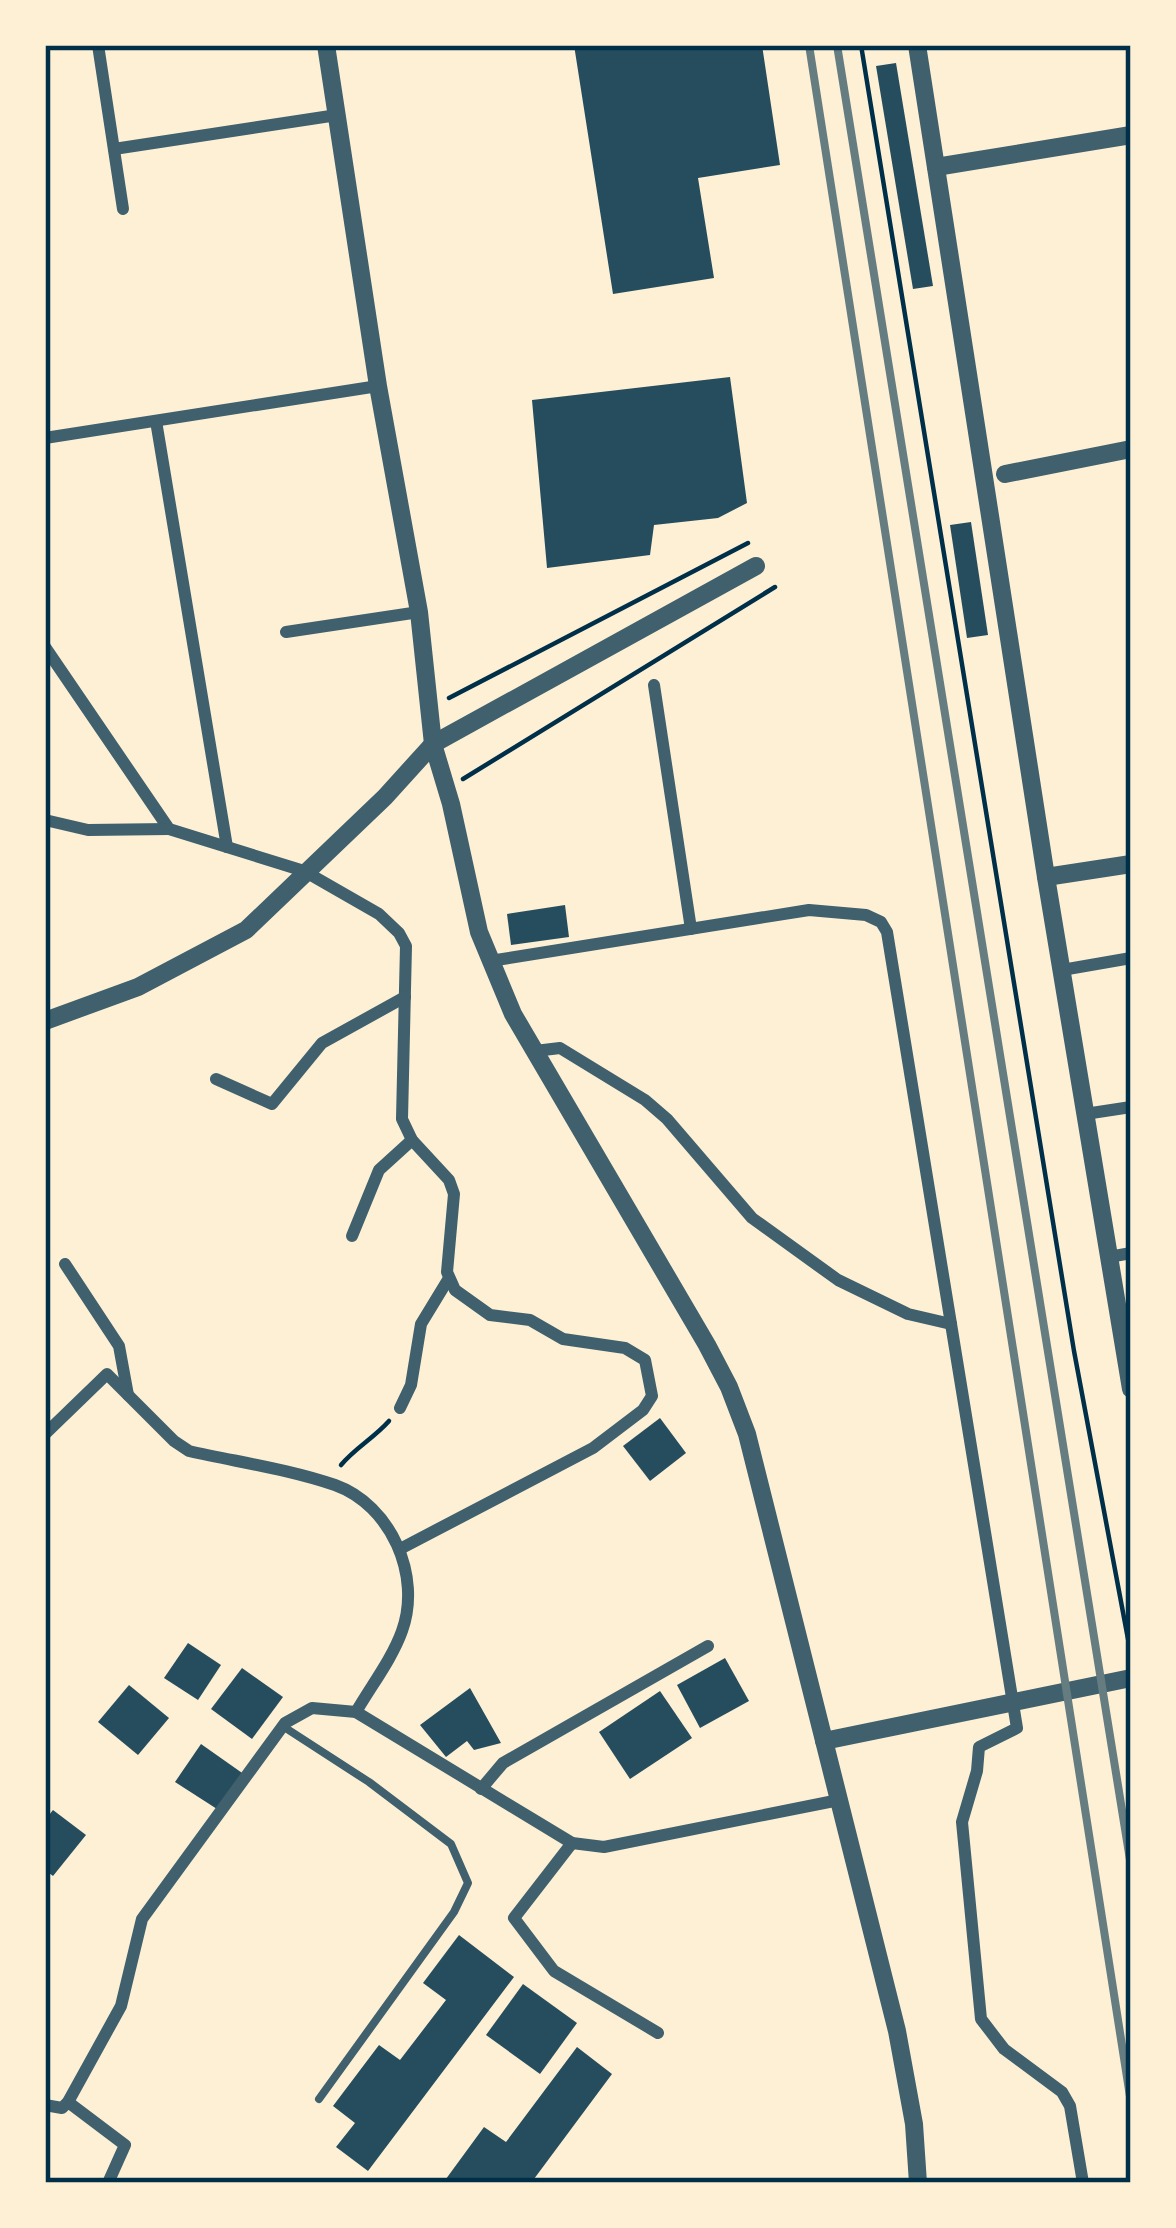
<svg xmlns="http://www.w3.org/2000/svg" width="1176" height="2228" font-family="'IBM Plex Sans',sans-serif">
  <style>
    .building { fill: #264d5e }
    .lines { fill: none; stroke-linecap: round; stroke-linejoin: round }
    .path { stroke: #003049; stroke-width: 4.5 }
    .service { stroke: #3f606c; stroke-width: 8 }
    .minor { stroke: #3f606c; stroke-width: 12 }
    .tertiary { stroke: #3f606c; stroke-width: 18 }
    .rail { stroke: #657d81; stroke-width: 8 }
    .neatline { fill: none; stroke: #003049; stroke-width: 4.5 }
  </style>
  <rect width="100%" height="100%" fill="#fdf0d5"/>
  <g class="building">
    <path d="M 574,45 L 762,45 L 780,165 L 698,178 L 714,278 L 613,294 Z"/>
    <path d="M 896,63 L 933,286 L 913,289 L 876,66 Z"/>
    <path d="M 730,377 L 747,503 L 718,518 L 654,525 L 650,555 L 547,568 L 532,400 Z"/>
    <path d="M 971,522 L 988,635 L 967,638 L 950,525 Z"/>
    <path d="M 565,905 L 569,937 L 511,945 L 507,914 Z"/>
    <path d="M 660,1418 L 686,1453 L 650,1481 L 623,1446 Z"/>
    <path d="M 188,1643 L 221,1665 L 198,1700 L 164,1678 Z"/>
    <path d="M 725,1658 L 749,1701 L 700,1728 L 677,1685 Z"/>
    <path d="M 242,1668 L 283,1697 L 252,1739 L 211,1709 Z"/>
    <path d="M 129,1685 L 169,1718 L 138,1755 L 98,1722 Z"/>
    <path d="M 470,1688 L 501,1743 L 474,1750 L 467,1741 L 446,1757 L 420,1725 Z"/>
    <path d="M 660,1691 L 692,1738 L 630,1779 L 599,1732 Z"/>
    <path d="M 201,1744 L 245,1775 L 217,1809 L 175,1782 Z"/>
    <path d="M 53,1810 L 86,1835 L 53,1876 L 45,1870 L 45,1820 Z"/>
    <path d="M 459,1935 L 514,1977 L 368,2171 L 336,2147 L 355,2123 L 333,2106 L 379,2045 L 400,2060 L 446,2000 L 423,1983 Z"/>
    <path d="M 523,1984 L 577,2023 L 540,2074 L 486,2035 Z"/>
    <path d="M 577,2047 L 612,2074 L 531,2183 L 443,2183 L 484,2127 L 506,2142 Z"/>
  </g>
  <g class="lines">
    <g class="path">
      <path d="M 861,45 L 1074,1351 L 1131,1655"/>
      <path d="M 449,698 L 748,543"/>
      <path d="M 463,779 L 775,587"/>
      <path d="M 341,1465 C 355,1448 374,1438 389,1421"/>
    </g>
    <path class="service" d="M 284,1727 L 369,1782 L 451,1844 L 468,1883 L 454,1912 L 319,2099"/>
    <g class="minor">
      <path d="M 98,45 L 123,209"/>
      <path d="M 114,149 L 337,115"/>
      <path d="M 156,421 L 227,847"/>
      <path d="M 45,438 L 378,386"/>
      <path d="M 286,632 L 419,612"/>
      <path d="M 45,647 L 169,829 L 304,871 L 379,914 L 399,933 L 406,946 L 402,1119 L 412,1140 L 449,1180 L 454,1194 L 447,1272 L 455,1290 L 490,1315 L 530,1320 L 563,1339 L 625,1348 L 645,1360 L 652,1396 L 643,1410 L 593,1448 L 400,1549"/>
      <path d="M 654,685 L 691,929"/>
      <path d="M 45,820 L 88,830 L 169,829"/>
      <path d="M 490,961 L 809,910 L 866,915 L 881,922 L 887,932 L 1017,1728 L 979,1747 L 977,1771 L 962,1822 L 981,2019 L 1004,2049 L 1062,2092 L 1070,2106 L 1083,2183"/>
      <path d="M 1062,970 L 1131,958"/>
      <path d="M 535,1051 L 560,1048 L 645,1100 L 667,1119 L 752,1218 L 838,1280 L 908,1314 L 951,1324"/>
      <path d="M 216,1079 L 272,1104 L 322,1043 L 405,997"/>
      <path d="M 1085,1114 L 1131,1107"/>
      <path d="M 352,1236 L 379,1170 L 412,1140"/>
      <path d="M 1109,1257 L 1131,1253"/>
      <path d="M 65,1264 L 119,1346 L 128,1395"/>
      <path d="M 400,1408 L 411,1385 L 421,1324 L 449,1278"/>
      <path d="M 45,1434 L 107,1374 L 174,1441 L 189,1451 C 237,1462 289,1469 335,1485 C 391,1505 422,1576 402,1631 C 392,1659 371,1686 356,1712"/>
      <path d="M 481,1789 L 503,1763 L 708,1646"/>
      <path d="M 572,1843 L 514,1918 L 554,1971 L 658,2033"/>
      <path d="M 68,2102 L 125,2145 L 108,2183"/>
      <path d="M 45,2105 L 62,2108 L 68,2102 L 121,2006 L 142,1919 L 285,1723 L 312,1708 L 356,1712 L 572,1843 L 604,1847 L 839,1800"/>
    </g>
    <g class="tertiary">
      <path d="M 326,45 L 378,386 L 419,612 L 433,744 L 451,804 L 479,932 L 513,1014 L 707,1345 L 729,1387 L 747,1434 L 897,2031 L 914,2124 L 918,2183"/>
      <path d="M 917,45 L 1046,877 L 1131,1389"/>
      <path d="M 936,167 L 1131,135"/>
      <path d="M 1005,474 L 1131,449"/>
      <path d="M 1046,877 L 1131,864"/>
      <path d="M 45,1021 L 138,987 L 246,930 L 385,797 L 433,744 L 756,566"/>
      <path d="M 824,1741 L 1131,1678"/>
    </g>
    <g class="rail">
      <path d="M 809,45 L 1131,2103"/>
      <path d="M 837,45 L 1131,1866"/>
    </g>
  </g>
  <rect width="1176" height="2228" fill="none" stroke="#fdf0d5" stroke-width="96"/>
  <rect x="48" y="48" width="1080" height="2132" class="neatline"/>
</svg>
